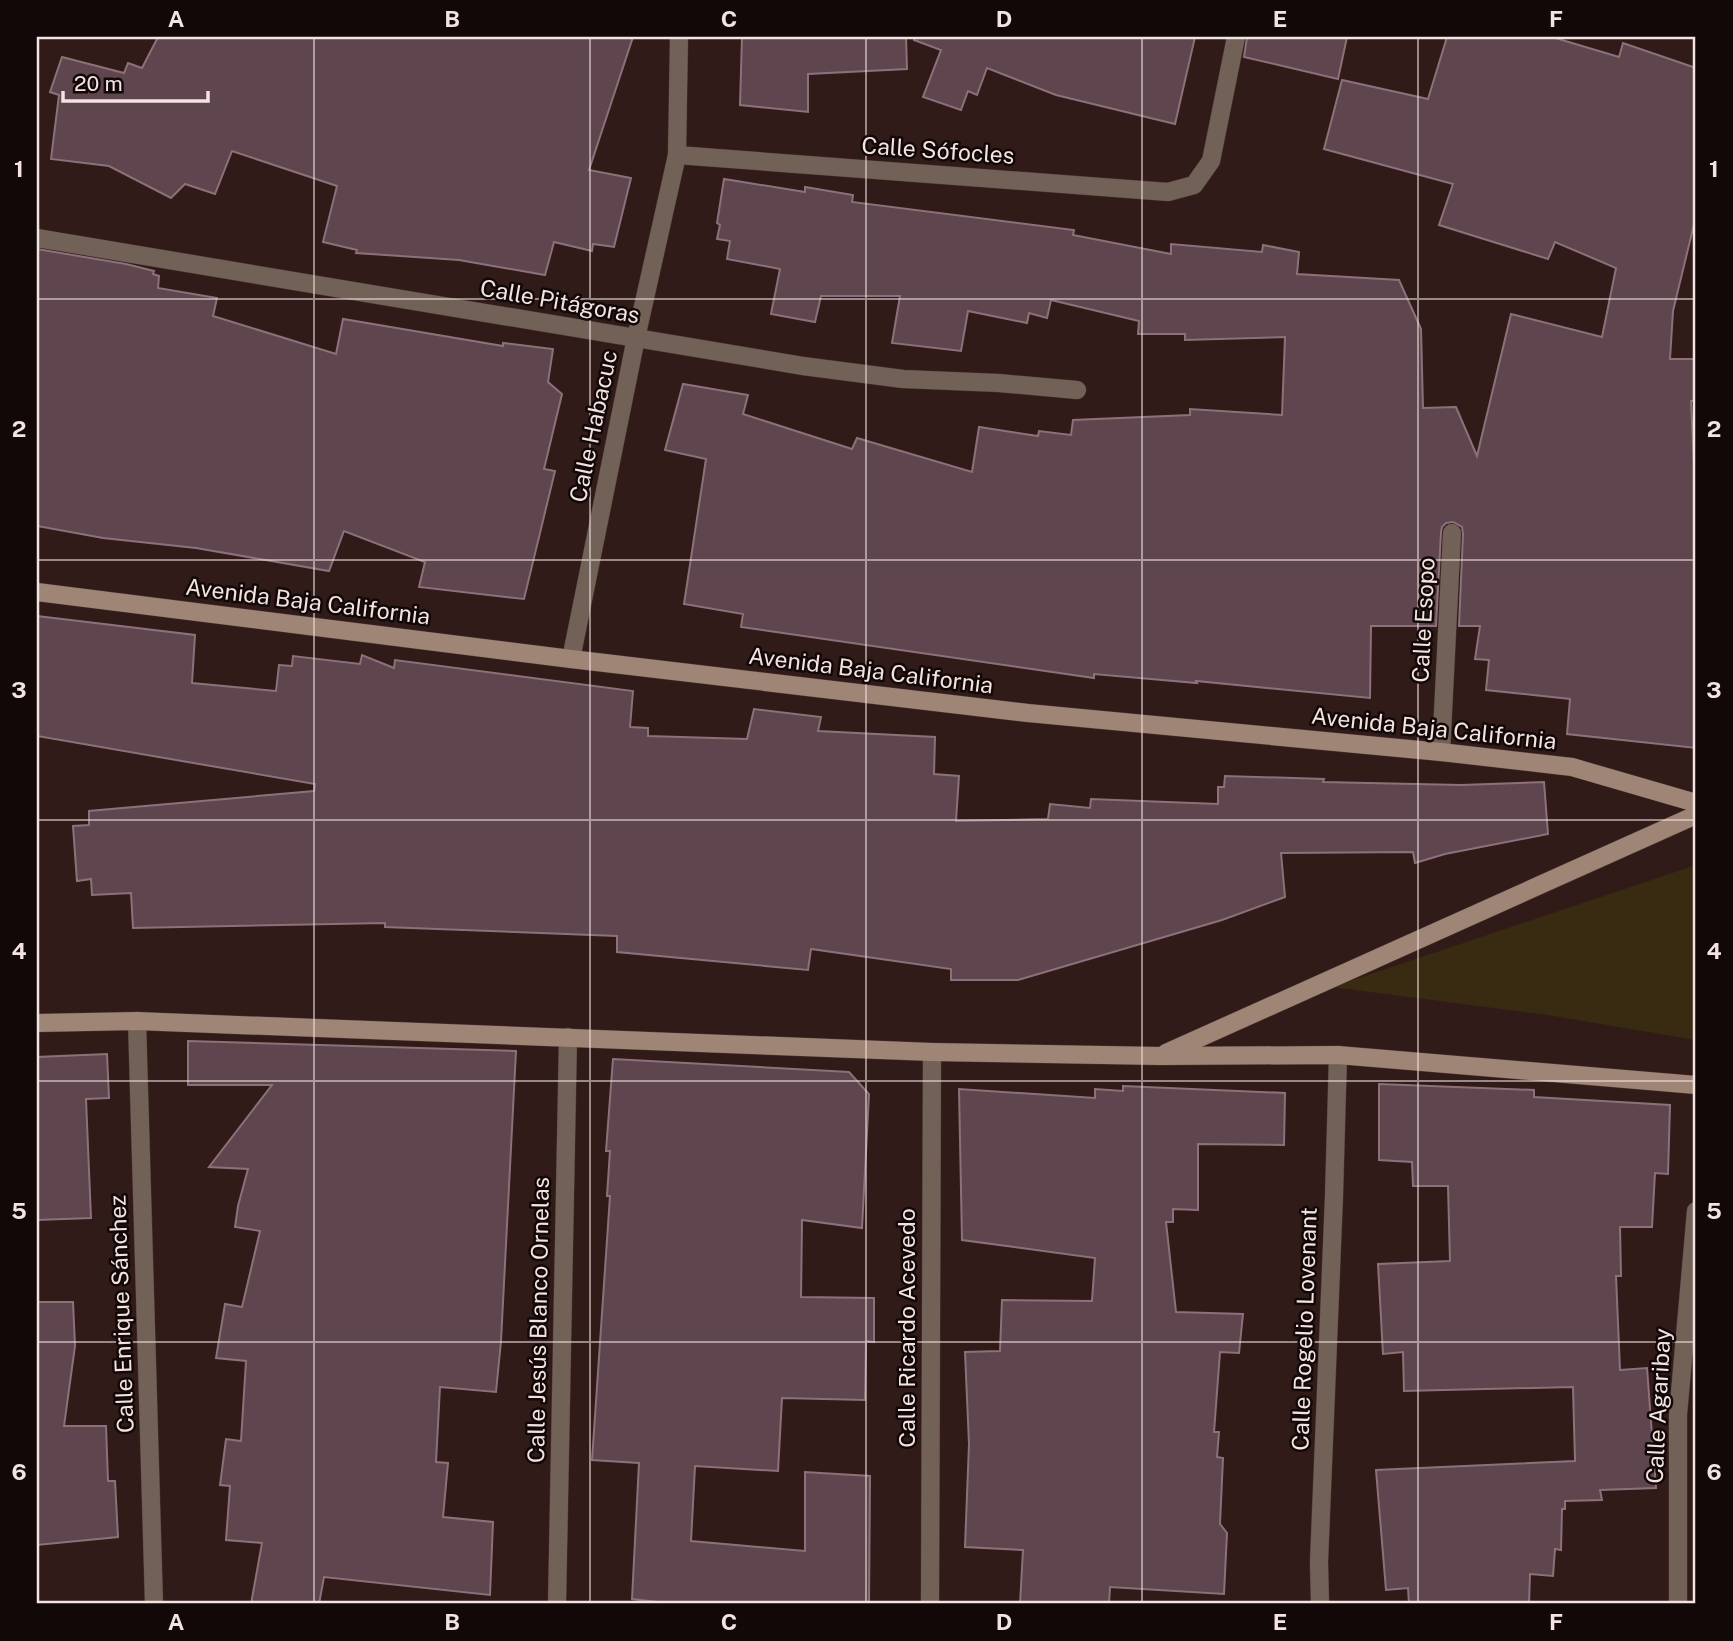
<svg xmlns="http://www.w3.org/2000/svg" width="1733" height="1641" font-family="'Public Sans',sans-serif">
  <style>
    .green { fill: #382b11 }
    .building { fill: #5e454e; stroke: #8d717a; stroke-width: 2 }
    .lines { fill: none; stroke-linecap: round; stroke-linejoin: round }
    .minor-casing { stroke: #4c3735; stroke-width: 19 }
    .tertiary-casing { stroke: #4c3735; stroke-width: 19 }
    .secondary-casing { stroke: #4c3735; stroke-width: 19 }
    .minor { stroke: #716157; stroke-width: 18 }
    .tertiary { stroke: #716157; stroke-width: 18 }
    .secondary { stroke: #9f8575; stroke-width: 18 }
    .grid { fill: none; stroke: #f3e3e1; stroke-width: 2; stroke-opacity: 0.55 }
    .labels { text-anchor: middle; dominant-baseline: central; stroke-width: 5; stroke-linejoin: round; paint-order: stroke }
    .street-label { font-size: 23px; fill: #f3e3e1; stroke: #120808 }
    .neatline { fill: none; stroke: #f3e3e1; stroke-width: 2.5 }
    .grid-label { font-size: 23px; text-anchor: middle; font-weight: bold; fill: #f3e3e1 }
  </style>
  <rect width="100%" height="100%" fill="#311b19"/>
  <path class="green" d="M 1696,865 L 1696,1040 L 1548,1015 L 1332,987 Z"/>
  <g class="building">
    <path d="M 158,37 L 633,37 L 589,170 L 631,178 L 614,247 L 593,244 L 592,251 L 554,242 L 545,275 L 459,260 L 356,253 L 357,250 L 323,242 L 337,186 L 232,151 L 215,194 L 185,184 L 171,198 L 109,166 L 51,159 L 59,95 L 50,92 L 62,57 L 124,73 L 128,63 L 142,68 Z"/>
    <path d="M 742,37 L 906,37 L 907,69 L 808,74 L 808,112 L 740,105 Z"/>
    <path d="M 914,37 L 1195,37 L 1175,124 L 1056,95 L 987,68 L 977,95 L 968,91 L 961,110 L 923,97 L 941,50 L 914,40 Z"/>
    <path d="M 1247,37 L 1347,37 L 1338,79 L 1244,57 Z"/>
    <path d="M 1447,37 L 1552,37 L 1619,57 L 1623,43 L 1696,68 L 1696,216 L 1673,311 L 1670,359 L 1696,359 L 1696,401 L 1691,401 L 1696,507 L 1696,748 L 1567,734 L 1570,699 L 1486,690 L 1489,660 L 1475,659 L 1480,626 L 1459,626 L 1463,534 L 1462,527 L 1453,522 L 1446,523 L 1442,527 L 1441,532 L 1436,626 L 1371,626 L 1370,698 L 1196,681 L 1197,683 L 1094,674 L 1094,678 L 741,627 L 743,614 L 684,604 L 706,459 L 665,450 L 683,384 L 748,395 L 743,414 L 852,449 L 857,438 L 972,472 L 979,427 L 1038,436 L 1039,431 L 1071,435 L 1073,420 L 1190,415 L 1190,409 L 1282,415 L 1285,337 L 1185,340 L 1185,334 L 1138,334 L 1139,321 L 1051,300 L 1047,318 L 1029,313 L 1027,323 L 968,311 L 961,351 L 892,343 L 900,296 L 821,296 L 815,322 L 771,314 L 780,269 L 727,259 L 730,241 L 717,239 L 720,225 L 717,223 L 724,179 L 805,192 L 805,187 L 853,195 L 852,202 L 1074,230 L 1073,235 L 1171,254 L 1171,244 L 1262,252 L 1263,245 L 1299,252 L 1297,274 L 1399,280 L 1421,329 L 1423,408 L 1456,407 L 1477,456 L 1511,314 L 1602,337 L 1616,268 L 1555,242 L 1548,259 L 1439,225 L 1453,184 L 1324,149 L 1342,80 L 1428,99 Z"/>
    <path d="M 37,249 L 126,264 L 154,271 L 153,274 L 159,276 L 158,288 L 217,298 L 213,316 L 336,354 L 343,319 L 503,346 L 503,343 L 553,349 L 548,382 L 562,394 L 544,469 L 555,471 L 524,599 L 419,587 L 425,562 L 344,531 L 329,571 L 196,548 L 103,538 L 37,526 Z"/>
    <path d="M 37,616 L 195,635 L 192,683 L 276,691 L 279,665 L 292,666 L 293,656 L 360,664 L 362,655 L 394,668 L 395,660 L 633,691 L 630,727 L 648,728 L 648,736 L 747,739 L 754,709 L 821,717 L 818,731 L 935,737 L 934,774 L 959,776 L 956,821 L 1048,819 L 1050,804 L 1090,808 L 1091,799 L 1218,804 L 1218,787 L 1224,787 L 1225,776 L 1324,779 L 1323,782 L 1461,785 L 1544,782 L 1548,834 L 1445,854 L 1415,863 L 1413,852 L 1281,853 L 1285,897 L 1222,920 L 1018,980 L 951,980 L 951,969 L 811,949 L 808,970 L 617,952 L 617,936 L 385,927 L 385,923 L 133,928 L 131,893 L 92,895 L 91,879 L 77,881 L 73,826 L 89,825 L 89,811 L 314,791 L 315,784 L 37,736 Z"/>
    <path d="M 188,1041 L 516,1051 L 501,1341 L 496,1392 L 440,1387 L 436,1462 L 448,1463 L 443,1517 L 493,1522 L 490,1595 L 324,1577 L 319,1604 L 251,1604 L 262,1543 L 226,1540 L 230,1486 L 220,1485 L 226,1439 L 241,1441 L 246,1361 L 216,1358 L 225,1304 L 242,1307 L 260,1231 L 235,1227 L 238,1206 L 248,1169 L 209,1167 L 272,1085 L 188,1085 Z"/>
    <path d="M 107,1054 L 109,1098 L 86,1099 L 91,1218 L 37,1220 L 37,1057 Z"/>
    <path d="M 613,1059 L 849,1072 L 869,1094 L 862,1228 L 802,1220 L 801,1297 L 874,1298 L 874,1342 L 866,1341 L 865,1400 L 782,1398 L 778,1471 L 695,1466 L 691,1541 L 805,1551 L 805,1472 L 870,1476 L 869,1604 L 675,1604 L 632,1599 L 639,1463 L 592,1460 L 610,1196 L 607,1196 L 610,1151 L 606,1151 Z"/>
    <path d="M 1379,1084 L 1534,1090 L 1534,1097 L 1670,1105 L 1668,1174 L 1655,1173 L 1652,1227 L 1620,1227 L 1621,1276 L 1616,1276 L 1620,1370 L 1647,1368 L 1656,1488 L 1600,1490 L 1602,1500 L 1565,1501 L 1565,1509 L 1562,1509 L 1561,1550 L 1555,1549 L 1553,1576 L 1530,1574 L 1529,1604 L 1409,1604 L 1408,1588 L 1386,1590 L 1376,1470 L 1575,1461 L 1573,1387 L 1404,1391 L 1403,1352 L 1383,1354 L 1378,1264 L 1450,1261 L 1448,1186 L 1413,1186 L 1412,1162 L 1379,1160 Z"/>
    <path d="M 1123,1086 L 1285,1093 L 1284,1145 L 1198,1144 L 1198,1210 L 1173,1209 L 1173,1222 L 1166,1222 L 1176,1312 L 1243,1314 L 1239,1353 L 1220,1352 L 1214,1432 L 1219,1432 L 1217,1457 L 1223,1458 L 1220,1524 L 1227,1533 L 1224,1594 L 1110,1587 L 1109,1604 L 1020,1604 L 1023,1550 L 965,1547 L 969,1444 L 965,1352 L 1000,1351 L 1002,1300 L 1092,1301 L 1095,1258 L 962,1240 L 959,1089 L 1095,1098 L 1095,1089 L 1123,1091 Z"/>
    <path d="M 37,1302 L 73,1302 L 75,1346 L 64,1426 L 106,1426 L 108,1481 L 115,1481 L 118,1537 L 37,1545 Z"/>
  </g>
  <g class="lines">
    <g class="minor-casing">
      <g id="minor">
        <path d="M 677,155 L 1168,192 L 1194,185 L 1211,161 L 1236,37"/>
        <path d="M 37,238 L 803,366 L 903,379 L 999,383 L 1077,390"/>
        <path d="M 571,659 L 636,338 L 677,155 L 679,37"/>
        <path d="M 1441,752 L 1452,533"/>
        <path d="M 137,1021 L 154,1604"/>
        <path d="M 557,1604 L 568,1037"/>
        <path d="M 930,1604 L 932,1052"/>
        <path d="M 1678,1604 L 1678,1415 L 1696,1211"/>
      </g>
    </g>
    <g class="tertiary-casing">
      <path id="tertiary" d="M 1320,1604 L 1319,1562 L 1334,1196 L 1338,1055"/>
    </g>
    <g class="secondary-casing">
      <g id="secondary">
        <path d="M 37,592 L 571,659 L 1028,713 L 1441,752 L 1572,767 L 1696,803"/>
        <path d="M 37,1023 L 137,1021 L 932,1052 L 1160,1056 L 1338,1055 L 1696,1085"/>
        <path d="M 1166,1053 L 1696,815"/>
      </g>
    </g>
    <use href="#minor" class="minor"/>
    <use href="#tertiary" class="tertiary"/>
    <use href="#secondary" class="secondary"/>
  </g>
  <path class="grid" d="M 314,37 L 314,1604M 590,37 L 590,1604M 866,37 L 866,1604M 1142,37 L 1142,1604M 1418,37 L 1418,1604M 37,299 L 1696,299M 37,560 L 1696,560M 37,820 L 1696,820M 37,1081 L 1696,1081M 37,1342 L 1696,1342"/>
  <g class="labels">
    <g class="street-label">
      <text transform="translate(938 150) rotate(4)">Calle Sófocles</text>
      <text transform="translate(560 301) rotate(10)">Calle Pitágoras</text>
      <text transform="translate(593 426) rotate(-78)">Calle Habacuc</text>
      <text transform="translate(308 601) rotate(7)">Avenida Baja California</text>
      <text transform="translate(1423 620) rotate(-87)">Calle Esopo</text>
      <text transform="translate(871 670) rotate(7)">Avenida Baja California</text>
      <text transform="translate(1434 728) rotate(6)">Avenida Baja California</text>
      <text transform="translate(121 1314) rotate(-92)">Calle Enrique Sánchez</text>
      <text transform="translate(538 1320) rotate(-89)">Calle Jesús Blanco Ornelas</text>
      <text transform="translate(906 1328) rotate(-90)">Calle Ricardo Acevedo</text>
      <text transform="translate(1304 1329) rotate(-88)">Calle Rogelio Lovenant</text>
      <text transform="translate(1658 1406) rotate(-87)">Calle Agaribay</text>
    </g>
  </g>
  <rect width="1733" height="1641" fill="none" stroke="#120808" stroke-width="77"/>
  <path d="M63 91v10h145v-10" fill="none" stroke="#f3e3e1" stroke-width="3.5"/>
  <text x="74" y="91" font-size="21" fill="#f3e3e1" stroke="#120808" stroke-width="5" paint-order="stroke">20 m</text>
  <rect x="38" y="38" width="1656" height="1564" class="neatline"/>
  <g class="grid-label">
    <text x="176" y="27">A</text>
    <text x="452" y="27">B</text>
    <text x="729" y="27">C</text>
    <text x="1004" y="27">D</text>
    <text x="1280" y="27">E</text>
    <text x="1556" y="27">F</text>
    <text x="19" y="177">1</text>
    <text x="1714" y="177">1</text>
    <text x="19" y="437">2</text>
    <text x="1714" y="437">2</text>
    <text x="19" y="698">3</text>
    <text x="1714" y="698">3</text>
    <text x="19" y="959">4</text>
    <text x="1714" y="959">4</text>
    <text x="19" y="1219">5</text>
    <text x="1714" y="1219">5</text>
    <text x="19" y="1480">6</text>
    <text x="1714" y="1480">6</text>
    <text x="176" y="1630">A</text>
    <text x="452" y="1630">B</text>
    <text x="729" y="1630">C</text>
    <text x="1004" y="1630">D</text>
    <text x="1280" y="1630">E</text>
    <text x="1556" y="1630">F</text>
  </g>
</svg>
